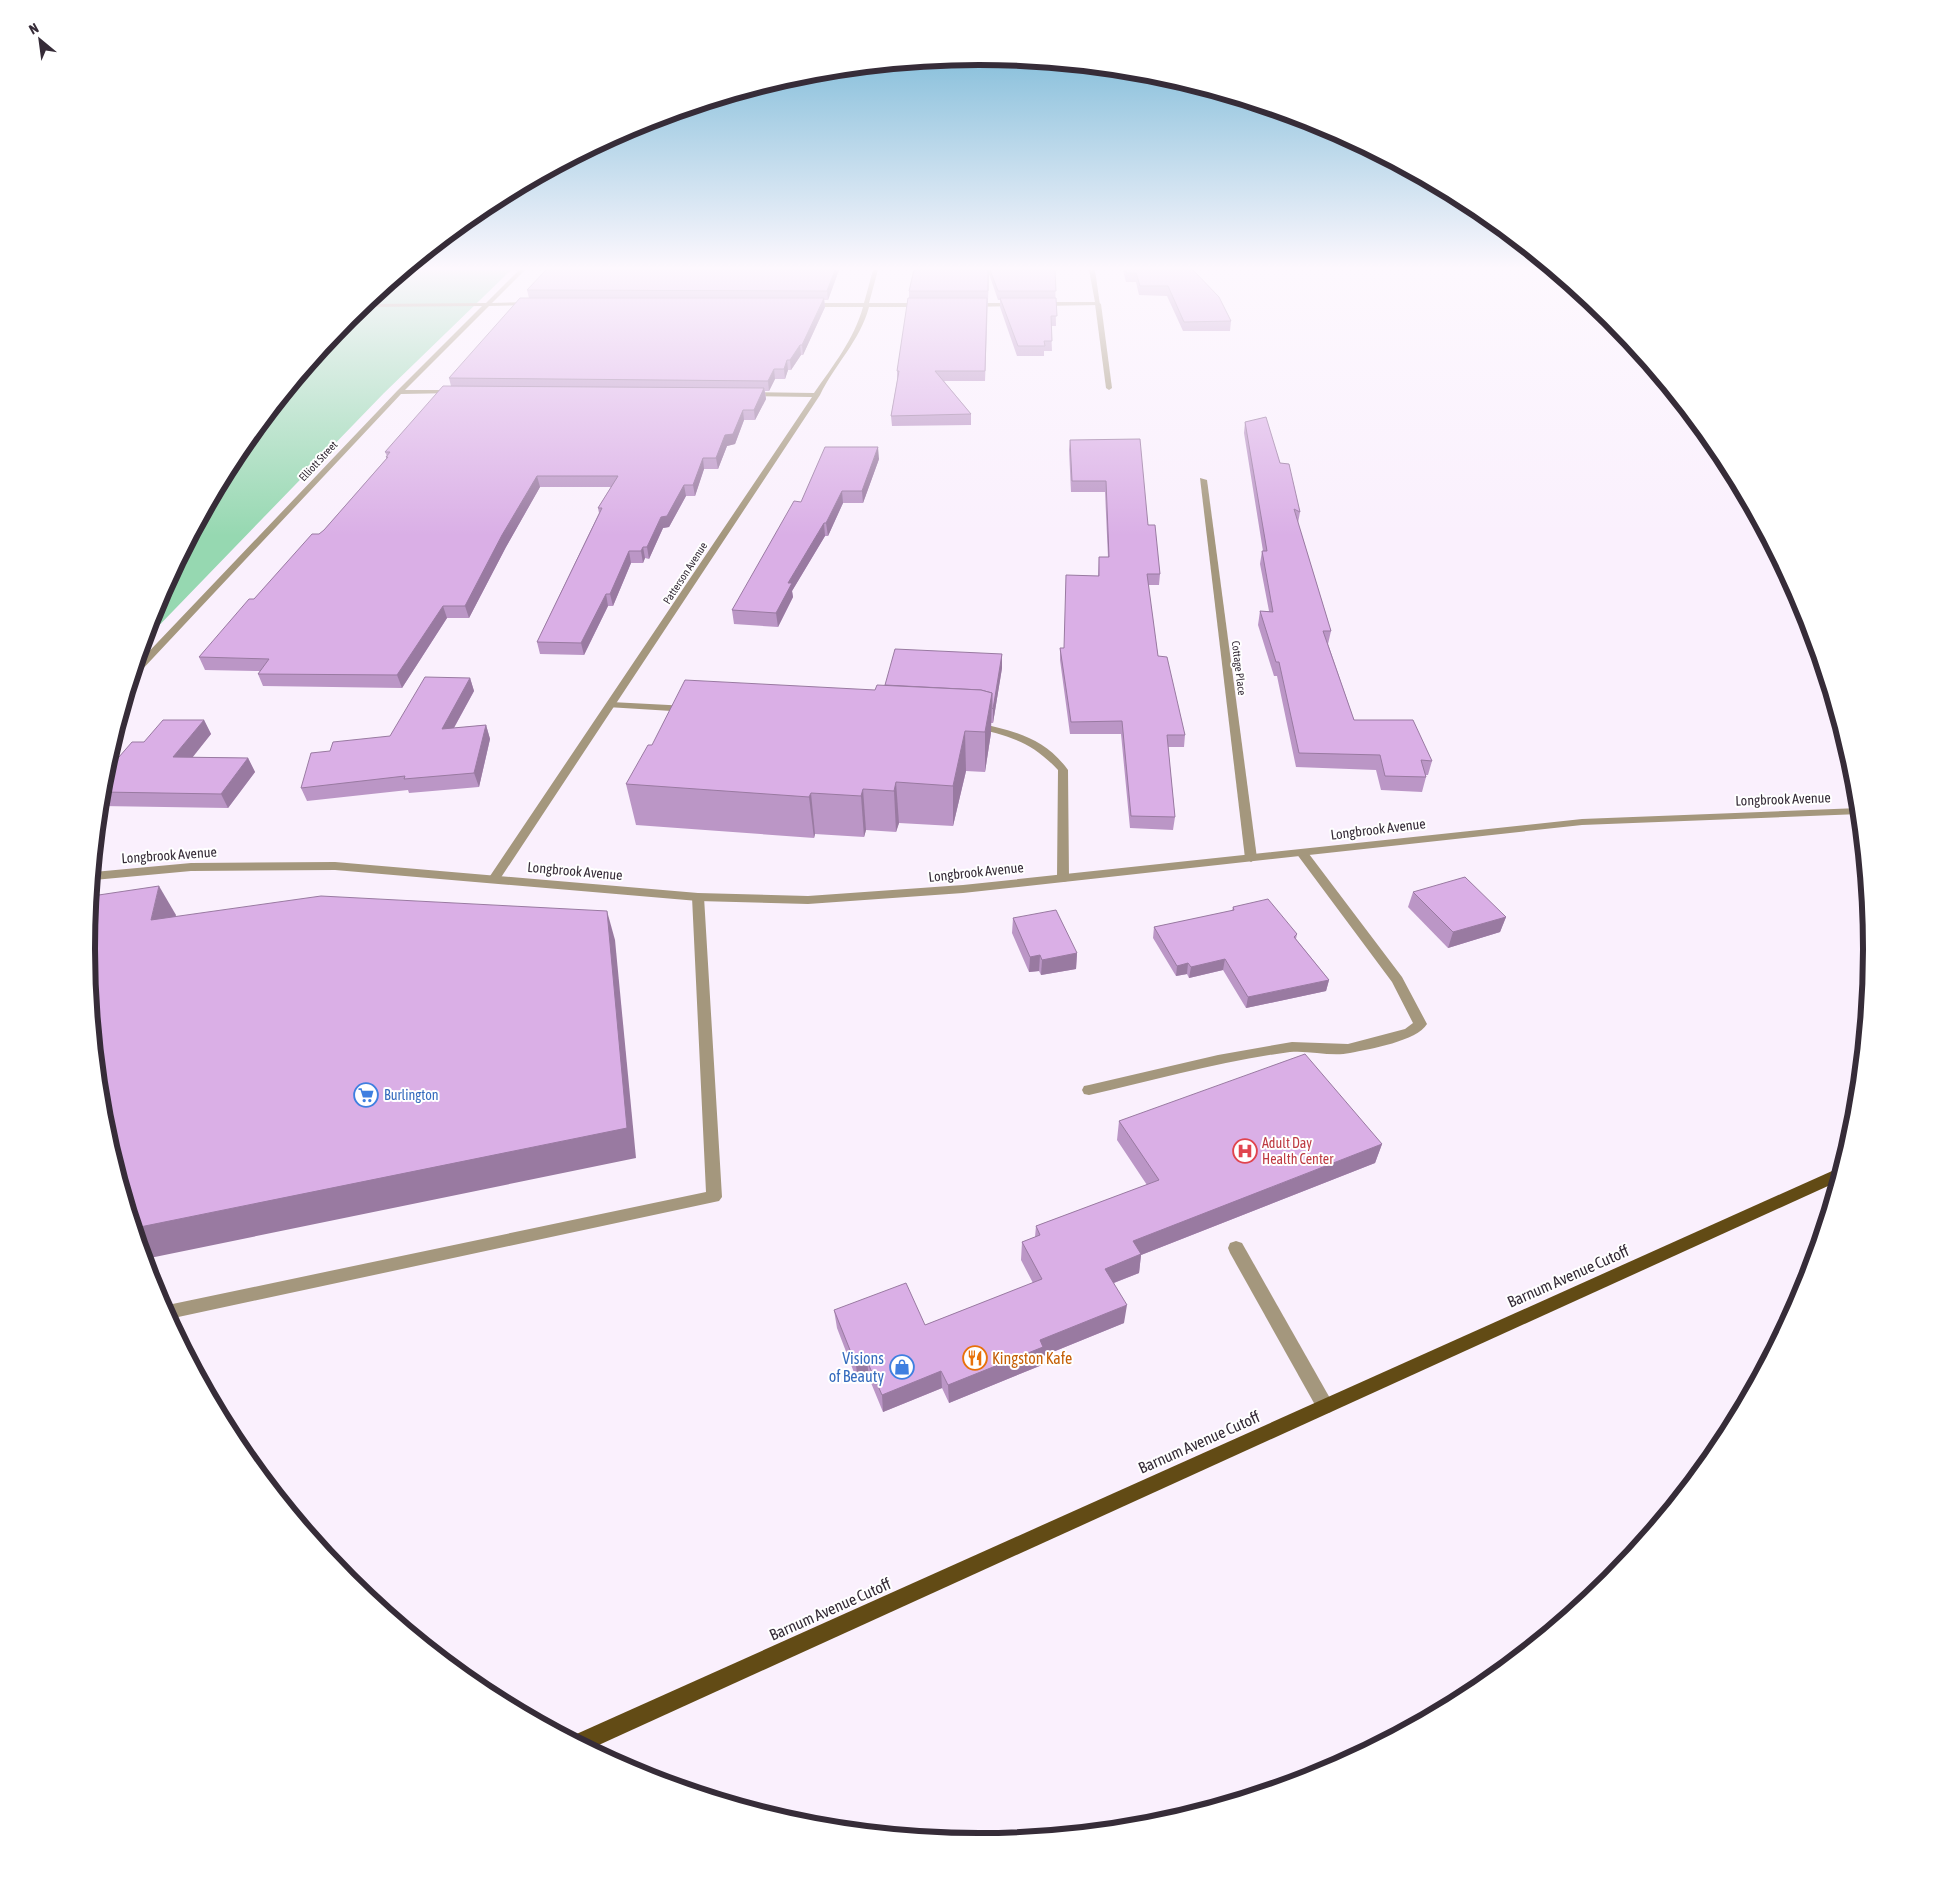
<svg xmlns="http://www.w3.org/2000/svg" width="1960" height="1899" font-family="'Asap Condensed',sans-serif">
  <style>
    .green { fill: #96d8b1 }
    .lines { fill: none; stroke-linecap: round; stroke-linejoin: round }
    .service { fill: #a4977d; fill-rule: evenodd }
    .minor { fill: #a4977d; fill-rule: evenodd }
    .tertiary { fill: #a4977d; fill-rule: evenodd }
    .primary { fill: #624b15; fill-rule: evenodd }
    .rail-casing { stroke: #998f9b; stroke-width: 4.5 }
    .rail { stroke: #fff; stroke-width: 3; stroke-dasharray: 9; stroke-linecap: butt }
    .wall { fill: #bb96c6 }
    .shaded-wall { fill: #997aa1 }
    .building { fill: #daafe6; stroke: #997aa1 }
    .labels { text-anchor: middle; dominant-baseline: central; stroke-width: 4; stroke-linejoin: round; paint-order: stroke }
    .far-street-label { font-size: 11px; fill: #362c38; stroke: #fff }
    .street-label { font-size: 14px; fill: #362c38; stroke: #fff }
    .shop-label { font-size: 14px; fill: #366cbe; stroke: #fff; text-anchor: start }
    .health-label { font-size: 14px; fill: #be3a42; stroke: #fff; text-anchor: start }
    .near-street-label { font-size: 16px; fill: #362c38; stroke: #fff }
    .near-shop-label { font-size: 16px; fill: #366cbe; stroke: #fff; text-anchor: end }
    .near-food-label { font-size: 16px; fill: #c56008; stroke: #fff; text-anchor: start }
    .rim { fill: none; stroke: #362c38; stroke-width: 6 }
  </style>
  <rect width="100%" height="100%" fill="#faf0fd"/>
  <path class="green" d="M 407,270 L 511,270 L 384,393 L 145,640 L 155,607 L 237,453 L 349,318 Z"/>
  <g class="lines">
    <g class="service">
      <path d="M 1098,302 L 1101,304 L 1112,388 L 1109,390 L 1106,388 L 1095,304 Z"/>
      <path d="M 611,702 L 688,706 L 693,709 L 688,712 L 607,707 L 607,703 Z"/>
      <path d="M 975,722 C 1013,731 1044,737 1068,770 L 1069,878 L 1067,881 L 1063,882 L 1057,878 L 1058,770 C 1031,741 1009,736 971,727 L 970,725 Z"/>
      <path d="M 1302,849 L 1306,850 L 1402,977 L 1427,1024 C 1417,1041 1370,1049 1350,1053 C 1331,1057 1309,1050 1290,1052 C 1222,1061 1155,1080 1089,1095 L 1084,1094 L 1082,1090 L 1084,1086 L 1089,1085 L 1218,1055 L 1292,1042 L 1348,1044 L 1405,1029 L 1413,1023 L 1392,982 L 1296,853 Z"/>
      <path d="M 698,893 L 704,897 L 722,1197 L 719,1201 L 169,1319 L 163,1306 L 706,1192 L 692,897 Z"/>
      <path d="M 1236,1241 L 1242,1243 L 1331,1400 L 1334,1406 L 1331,1412 L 1325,1414 L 1319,1412 L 1230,1253 L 1228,1248 L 1230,1243 Z"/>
    </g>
    <g class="minor">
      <path d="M 519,270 L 525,270 L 492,303 L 533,302 L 535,305 L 489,306 L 405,390 L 454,390 L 457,392 L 456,393 L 401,394 L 138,674 L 134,675 L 138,663 L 397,391 L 482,306 L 361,307 L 365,304 L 486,303 Z"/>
      <path d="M 873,270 L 878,270 L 869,303 L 923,303 L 926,305 L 923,307 L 869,307 C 860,341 835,364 820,395 L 498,882 L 490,882 L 488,879 L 490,876 L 812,397 L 749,396 L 746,394 L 749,392 L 814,393 C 833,366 854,339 863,307 L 808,307 L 805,305 L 808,303 L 864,303 Z"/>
      <path d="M 1089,270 L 1095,270 L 1100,305 L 1040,306 L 1037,304 L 1040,302 L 1095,302 Z"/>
      <path d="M 1018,303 L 1020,306 L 970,307 L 967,305 L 970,303 Z"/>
      <path d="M 1200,478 L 1207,480 L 1257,858 L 1251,862 L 1245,858 Z"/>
    </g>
    <path class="tertiary" d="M 1859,808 L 1860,814 L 1582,825 L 963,893 L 808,904 L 698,901 L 335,870 L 191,871 L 94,880 L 94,872 L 191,863 L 335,862 L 698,893 L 808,896 L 963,885 L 1582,819 Z"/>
    <path class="primary" d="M 1841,1167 L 1843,1168 L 1839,1181 L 590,1749 L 570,1739 L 572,1736 Z"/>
    <g class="rail-casing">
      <path id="rail" d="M 1795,589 L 1856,778"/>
    </g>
    <use href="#rail" class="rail"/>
  </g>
  <g class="wall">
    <path d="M 546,270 L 839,270 L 828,300 L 824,300 L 825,307 L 803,355 L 801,355 L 791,370 L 788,370 L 785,379 L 775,379 L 769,391 L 765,391 L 766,399 L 755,420 L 744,420 L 735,444 L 727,446 L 718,469 L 704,469 L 695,496 L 686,496 L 669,527 L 663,528 L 649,559 L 645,558 L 643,563 L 631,563 L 613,606 L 608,606 L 584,655 L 540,654 L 537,642 L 599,513 L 598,508 L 611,487 L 540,487 L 506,547 L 469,618 L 447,618 L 402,688 L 263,686 L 258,674 L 260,671 L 205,670 L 199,657 L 254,599 L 324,530 L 386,459 L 386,457 L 387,456 L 385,452 L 451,386 L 449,378 L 529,298 L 527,290 Z"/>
    <path d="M 914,270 L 1055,270 L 1056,326 L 1051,326 L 1052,351 L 1044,351 L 1044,356 L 1017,356 L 1000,307 L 1000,300 L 998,300 L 989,274 L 985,381 L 944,381 L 971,414 L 971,425 L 892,426 L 891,416 L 897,381 L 897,371 L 909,298 L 909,291 Z"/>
    <path d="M 1123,270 L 1193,270 L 1231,321 L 1230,331 L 1183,331 L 1167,296 L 1139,295 L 1136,282 L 1126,282 Z"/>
    <path d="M 1245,422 L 1280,463 L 1300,512 L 1298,523 L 1331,631 L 1328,644 L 1354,720 L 1432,761 L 1428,775 L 1425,775 L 1426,777 L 1422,792 L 1381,790 L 1376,770 L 1296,767 L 1277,676 L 1274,676 L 1258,625 L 1260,611 L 1269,611 L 1260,564 L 1262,551 L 1263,551 L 1244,433 Z"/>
    <path d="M 1070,440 L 1148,525 L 1160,574 L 1159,585 L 1148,585 L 1158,656 L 1185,735 L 1184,747 L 1168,747 L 1175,817 L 1173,830 L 1130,828 L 1121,734 L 1070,734 L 1060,660 L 1060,648 L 1064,648 L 1098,576 L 1099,557 L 1108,557 L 1105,492 L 1071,492 L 1069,450 Z"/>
    <path d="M 879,459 L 863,503 L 843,503 L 828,536 L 825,536 L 792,591 L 793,597 L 778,627 L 734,624 L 732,610 L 801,502 Z"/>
    <path d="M 1002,654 L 1002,668 L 993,723 L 991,723 L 991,733 L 985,772 L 966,771 L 953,826 L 899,823 L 896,832 L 866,830 L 864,837 L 815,834 L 814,838 L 636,825 L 626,784 L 652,745 L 875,690 L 885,685 Z"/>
    <path d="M 470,678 L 474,691 L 454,728 L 486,725 L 490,739 L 479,787 L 409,793 L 408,790 L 307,801 L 301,788 L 330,751 L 390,736 Z"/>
    <path d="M 204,720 L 211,734 L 192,757 L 248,758 L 255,772 L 228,808 L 101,806 L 104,775 L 144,742 Z"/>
    <path d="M 1413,892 L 1506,917 L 1500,932 L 1448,948 L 1408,907 Z"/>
    <path d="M 1233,907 L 1297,934 L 1296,939 L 1329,980 L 1326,991 L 1246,1008 L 1223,970 L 1189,978 L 1187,974 L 1176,976 L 1153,938 L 1154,927 L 1232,911 Z"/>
    <path d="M 1013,918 L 1077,953 L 1076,969 L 1041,975 L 1039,971 L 1029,972 L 1012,933 Z"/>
    <path d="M 1119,1121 L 1382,1144 L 1375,1163 L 1141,1255 L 1139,1273 L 1114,1283 L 1124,1323 L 1043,1356 L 1042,1365 L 949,1403 L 942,1388 L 883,1412 L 869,1378 L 858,1383 L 837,1328 L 834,1310 L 925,1325 L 1033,1283 L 1021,1260 L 1022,1242 L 1035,1237 L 1036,1226 L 1147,1185 L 1117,1140 Z"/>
  </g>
  <g class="shaded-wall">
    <path d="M 835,270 L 839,270 L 828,300 L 827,291 Z"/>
    <path d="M 824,298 L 825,307 L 803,355 L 802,345 Z"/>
    <path d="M 800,345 L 801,355 L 791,370 L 790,360 Z"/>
    <path d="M 787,360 L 788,370 L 785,379 L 784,369 Z"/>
    <path d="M 774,369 L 775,379 L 769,391 L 768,381 Z"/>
    <path d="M 764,388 L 766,399 L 755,420 L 754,410 Z"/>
    <path d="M 743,410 L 744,420 L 735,444 L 727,446 L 718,469 L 716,458 L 725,435 Z"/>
    <path d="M 878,447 L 879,459 L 863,503 L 862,491 Z"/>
    <path d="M 703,458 L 704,469 L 695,496 L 693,485 Z"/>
    <path d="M 537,476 L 540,487 L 506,547 L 469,618 L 465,606 L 502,535 Z"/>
    <path d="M 684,485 L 686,496 L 669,527 L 663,528 L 649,559 L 647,547 L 661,517 Z"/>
    <path d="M 842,491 L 843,503 L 828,536 L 826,523 Z"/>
    <path d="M 824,523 L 825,536 L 792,591 L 793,597 L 778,627 L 776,613 L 788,583 Z"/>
    <path d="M 643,547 L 645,558 L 643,563 L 641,551 Z"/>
    <path d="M 629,551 L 631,563 L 613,606 L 610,594 Z"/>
    <path d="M 606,594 L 608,606 L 584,655 L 581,643 Z"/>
    <path d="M 443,606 L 447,618 L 402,688 L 397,675 Z"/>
    <path d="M 1002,654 L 1002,668 L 993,723 L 993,709 Z"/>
    <path d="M 470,678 L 474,691 L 446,742 L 442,729 Z"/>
    <path d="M 992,693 L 991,733 L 985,772 L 985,732 Z"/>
    <path d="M 204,720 L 211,734 L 181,772 L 173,757 Z"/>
    <path d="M 486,725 L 490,739 L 479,787 L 474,773 Z"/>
    <path d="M 965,731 L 966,771 L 953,826 L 953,786 Z"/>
    <path d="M 248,758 L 255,772 L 228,808 L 221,794 Z"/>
    <path d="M 896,782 L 899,823 L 896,832 L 894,791 Z"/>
    <path d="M 863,789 L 866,830 L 864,837 L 861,796 Z"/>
    <path d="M 811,793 L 815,834 L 814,838 L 809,797 Z"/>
    <path d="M 159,886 L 176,915 L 168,950 L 151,920 Z"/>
    <path d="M 607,911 L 615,940 L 636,1158 L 145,1259 L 135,1228 Z"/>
    <path d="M 1506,917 L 1500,932 L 1448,948 L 1453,932 Z"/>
    <path d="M 1077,953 L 1076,969 L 1041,975 L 1042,960 Z"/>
    <path d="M 1040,955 L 1039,971 L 1029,972 L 1030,957 Z"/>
    <path d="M 1225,959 L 1223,970 L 1189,978 L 1191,967 Z"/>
    <path d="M 1188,963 L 1187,974 L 1176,976 L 1177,966 Z"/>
    <path d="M 1329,980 L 1326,991 L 1246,1008 L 1248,997 Z"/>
    <path d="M 1382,1144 L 1375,1163 L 1141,1255 L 1139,1273 L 1103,1287 L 1105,1269 L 1133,1241 Z"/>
    <path d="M 1127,1305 L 1124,1323 L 1043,1356 L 1042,1365 L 949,1403 L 948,1385 L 1040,1340 Z"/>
    <path d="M 867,1361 L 869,1378 L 858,1383 L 856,1365 Z"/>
    <path d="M 941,1371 L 942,1388 L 883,1412 L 882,1395 Z"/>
  </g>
  <g class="building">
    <path d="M 546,270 L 835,270 L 827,291 L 527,290 Z"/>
    <path d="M 914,270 L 988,270 L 988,291 L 909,291 Z"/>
    <path d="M 990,270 L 1055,270 L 1056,291 L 998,291 Z"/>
    <path d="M 1126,270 L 1193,270 L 1219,297 L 1231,321 L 1184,322 L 1168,286 L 1140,286 L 1136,273 L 1126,273 Z"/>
    <path d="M 520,298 L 824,298 L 802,345 L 800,345 L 790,360 L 787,360 L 784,369 L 774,369 L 768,381 L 449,378 Z"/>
    <path d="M 908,298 L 987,298 L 985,371 L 935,371 L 971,414 L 891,416 L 899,371 L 897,371 Z"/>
    <path d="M 1000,298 L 1056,298 L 1057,316 L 1051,316 L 1052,341 L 1044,341 L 1045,346 L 1018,346 Z"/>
    <path d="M 443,386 L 764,388 L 754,410 L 743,410 L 733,434 L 725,435 L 716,458 L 703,458 L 693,485 L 684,485 L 667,516 L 661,517 L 647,547 L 643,547 L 641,551 L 629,551 L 610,594 L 606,594 L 581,643 L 537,642 L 602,508 L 598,508 L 618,476 L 537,476 L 502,535 L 465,606 L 443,606 L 397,675 L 258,674 L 269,659 L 199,657 L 249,599 L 254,599 L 312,534 L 319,534 L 324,530 L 388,457 L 386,457 L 390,452 L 385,452 Z"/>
    <path d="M 1266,417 L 1280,463 L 1289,464 L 1300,512 L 1294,509 L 1331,631 L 1323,631 L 1354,720 L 1413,720 L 1432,761 L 1421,760 L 1426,777 L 1385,776 L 1380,755 L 1299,753 L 1279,662 L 1276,662 L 1260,611 L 1273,612 L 1262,551 L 1267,551 L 1245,422 Z"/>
    <path d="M 1140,439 L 1148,525 L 1155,525 L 1160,574 L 1147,574 L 1158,656 L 1167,657 L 1185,735 L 1167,735 L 1175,817 L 1131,816 L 1122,721 L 1071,722 L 1060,648 L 1064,648 L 1066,575 L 1099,576 L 1099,557 L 1109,557 L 1106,481 L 1072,481 L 1070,440 Z"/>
    <path d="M 825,447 L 878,447 L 862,491 L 842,491 L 826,523 L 824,523 L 788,583 L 792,583 L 776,613 L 732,610 L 794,501 L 801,502 Z"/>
    <path d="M 895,649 L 1002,654 L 993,709 L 992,708 L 992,693 L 981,690 L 885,685 Z"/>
    <path d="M 425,677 L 470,678 L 442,729 L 486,725 L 474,773 L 404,779 L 405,776 L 301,788 L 311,753 L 330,751 L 333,742 L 390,736 Z"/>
    <path d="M 685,680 L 875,690 L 877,685 L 981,690 L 992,693 L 985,732 L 965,731 L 953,786 L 896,782 L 894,791 L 863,789 L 861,796 L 811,793 L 809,797 L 626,784 L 648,745 L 652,745 Z"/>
    <path d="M 163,720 L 204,720 L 173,757 L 248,758 L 221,794 L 102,792 L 105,773 L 132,742 L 144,742 Z"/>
    <path d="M 1465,877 L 1506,917 L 1453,932 L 1413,892 Z"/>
    <path d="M 159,886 L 151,920 L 321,896 L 607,911 L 627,1128 L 135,1228 L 104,1123 L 87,949 L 92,896 Z"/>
    <path d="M 1268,899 L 1297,934 L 1294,937 L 1329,980 L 1248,997 L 1225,959 L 1191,967 L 1188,963 L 1177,966 L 1154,927 L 1234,910 L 1233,907 Z"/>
    <path d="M 1056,910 L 1077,953 L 1042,960 L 1040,955 L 1030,957 L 1013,918 Z"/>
    <path d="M 1305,1054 L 1382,1144 L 1133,1241 L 1141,1254 L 1105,1269 L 1127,1305 L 1040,1340 L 1043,1347 L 948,1385 L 941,1371 L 882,1395 L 867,1361 L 856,1365 L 834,1310 L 906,1283 L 925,1325 L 1042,1279 L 1022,1242 L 1040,1235 L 1036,1226 L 1159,1180 L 1119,1121 Z"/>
  </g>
  <linearGradient id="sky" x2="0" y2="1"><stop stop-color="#6ab1d2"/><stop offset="0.5" stop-color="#fdf8fe"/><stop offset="1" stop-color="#fdf8fe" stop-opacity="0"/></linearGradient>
  <rect width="1960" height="536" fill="url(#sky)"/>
  <defs>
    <g id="supermarket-ring" transform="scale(1.25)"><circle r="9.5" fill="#fff" stroke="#3f7fe0" stroke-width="1.5"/><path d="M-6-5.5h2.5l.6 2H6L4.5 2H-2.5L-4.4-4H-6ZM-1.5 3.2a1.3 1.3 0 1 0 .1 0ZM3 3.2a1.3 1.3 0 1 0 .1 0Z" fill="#3f7fe0"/></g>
    <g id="hospital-ring" transform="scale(1.25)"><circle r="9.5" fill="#fff" stroke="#e0444e" stroke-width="1.5"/><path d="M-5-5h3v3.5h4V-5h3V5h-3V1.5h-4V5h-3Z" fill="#e0444e"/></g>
    <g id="restaurant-ring" transform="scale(1.25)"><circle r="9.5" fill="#fff" stroke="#e8710a" stroke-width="1.5"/><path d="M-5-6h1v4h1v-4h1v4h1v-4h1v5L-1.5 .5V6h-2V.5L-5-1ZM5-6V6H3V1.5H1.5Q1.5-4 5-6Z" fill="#e8710a"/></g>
    <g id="shop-ring" transform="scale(1.25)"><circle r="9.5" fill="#fff" stroke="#3f7fe0" stroke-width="1.5"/><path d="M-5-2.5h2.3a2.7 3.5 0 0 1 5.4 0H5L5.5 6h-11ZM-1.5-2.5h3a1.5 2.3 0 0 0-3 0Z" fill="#3f7fe0"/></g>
  </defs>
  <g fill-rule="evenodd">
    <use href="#supermarket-ring" x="366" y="1095"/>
    <use href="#hospital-ring" x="1245" y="1151"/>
    <use href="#restaurant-ring" x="975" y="1358"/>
    <use href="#shop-ring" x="902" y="1367"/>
  </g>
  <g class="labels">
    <g class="far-street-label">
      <text transform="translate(318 461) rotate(-47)">Elliott Street</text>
      <text transform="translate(685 573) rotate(-57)">Patterson Avenue</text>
      <text transform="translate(1239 668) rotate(83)">Cottage Place</text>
    </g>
    <g class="street-label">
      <text transform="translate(1783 799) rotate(-2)">Longbrook Avenue</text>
      <text transform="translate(1378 829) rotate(-7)">Longbrook Avenue</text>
      <text transform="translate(169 855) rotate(-4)">Longbrook Avenue</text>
      <text transform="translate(575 871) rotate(5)">Longbrook Avenue</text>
      <text transform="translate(976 872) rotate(-6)">Longbrook Avenue</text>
    </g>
    <g class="shop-label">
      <text x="384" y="1095">Burlington</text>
    </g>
    <g class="health-label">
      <text x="1262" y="1143">Adult Day<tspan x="1262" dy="16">Health Center</tspan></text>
    </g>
    <g class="near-street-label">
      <text transform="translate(1568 1276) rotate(-24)">Barnum Avenue Cutoff</text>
      <text transform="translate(1199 1442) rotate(-24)">Barnum Avenue Cutoff</text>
      <text transform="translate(830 1609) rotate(-24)">Barnum Avenue Cutoff</text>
    </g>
    <g class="near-shop-label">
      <text x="884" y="1358">Visions<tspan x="884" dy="18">of Beauty</tspan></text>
    </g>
    <g class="near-food-label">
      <text x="992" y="1358">Kingston Kafe</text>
    </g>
  </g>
  <path d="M0 0H1960V1899H0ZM95 949a884 884 0 1 1 1768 0a884 884 0 1 1-1768 0Z" fill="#fff" fill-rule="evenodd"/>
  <path class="rim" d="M95 949a884 884 0 1 1 1768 0a884 884 0 1 1-1768 0Z"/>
  <g transform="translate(40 40) rotate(331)" stroke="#ffffff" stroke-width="4" paint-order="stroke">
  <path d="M0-4L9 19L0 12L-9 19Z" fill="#362c38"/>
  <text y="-8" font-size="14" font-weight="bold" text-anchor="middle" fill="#362c38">N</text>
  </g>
</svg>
